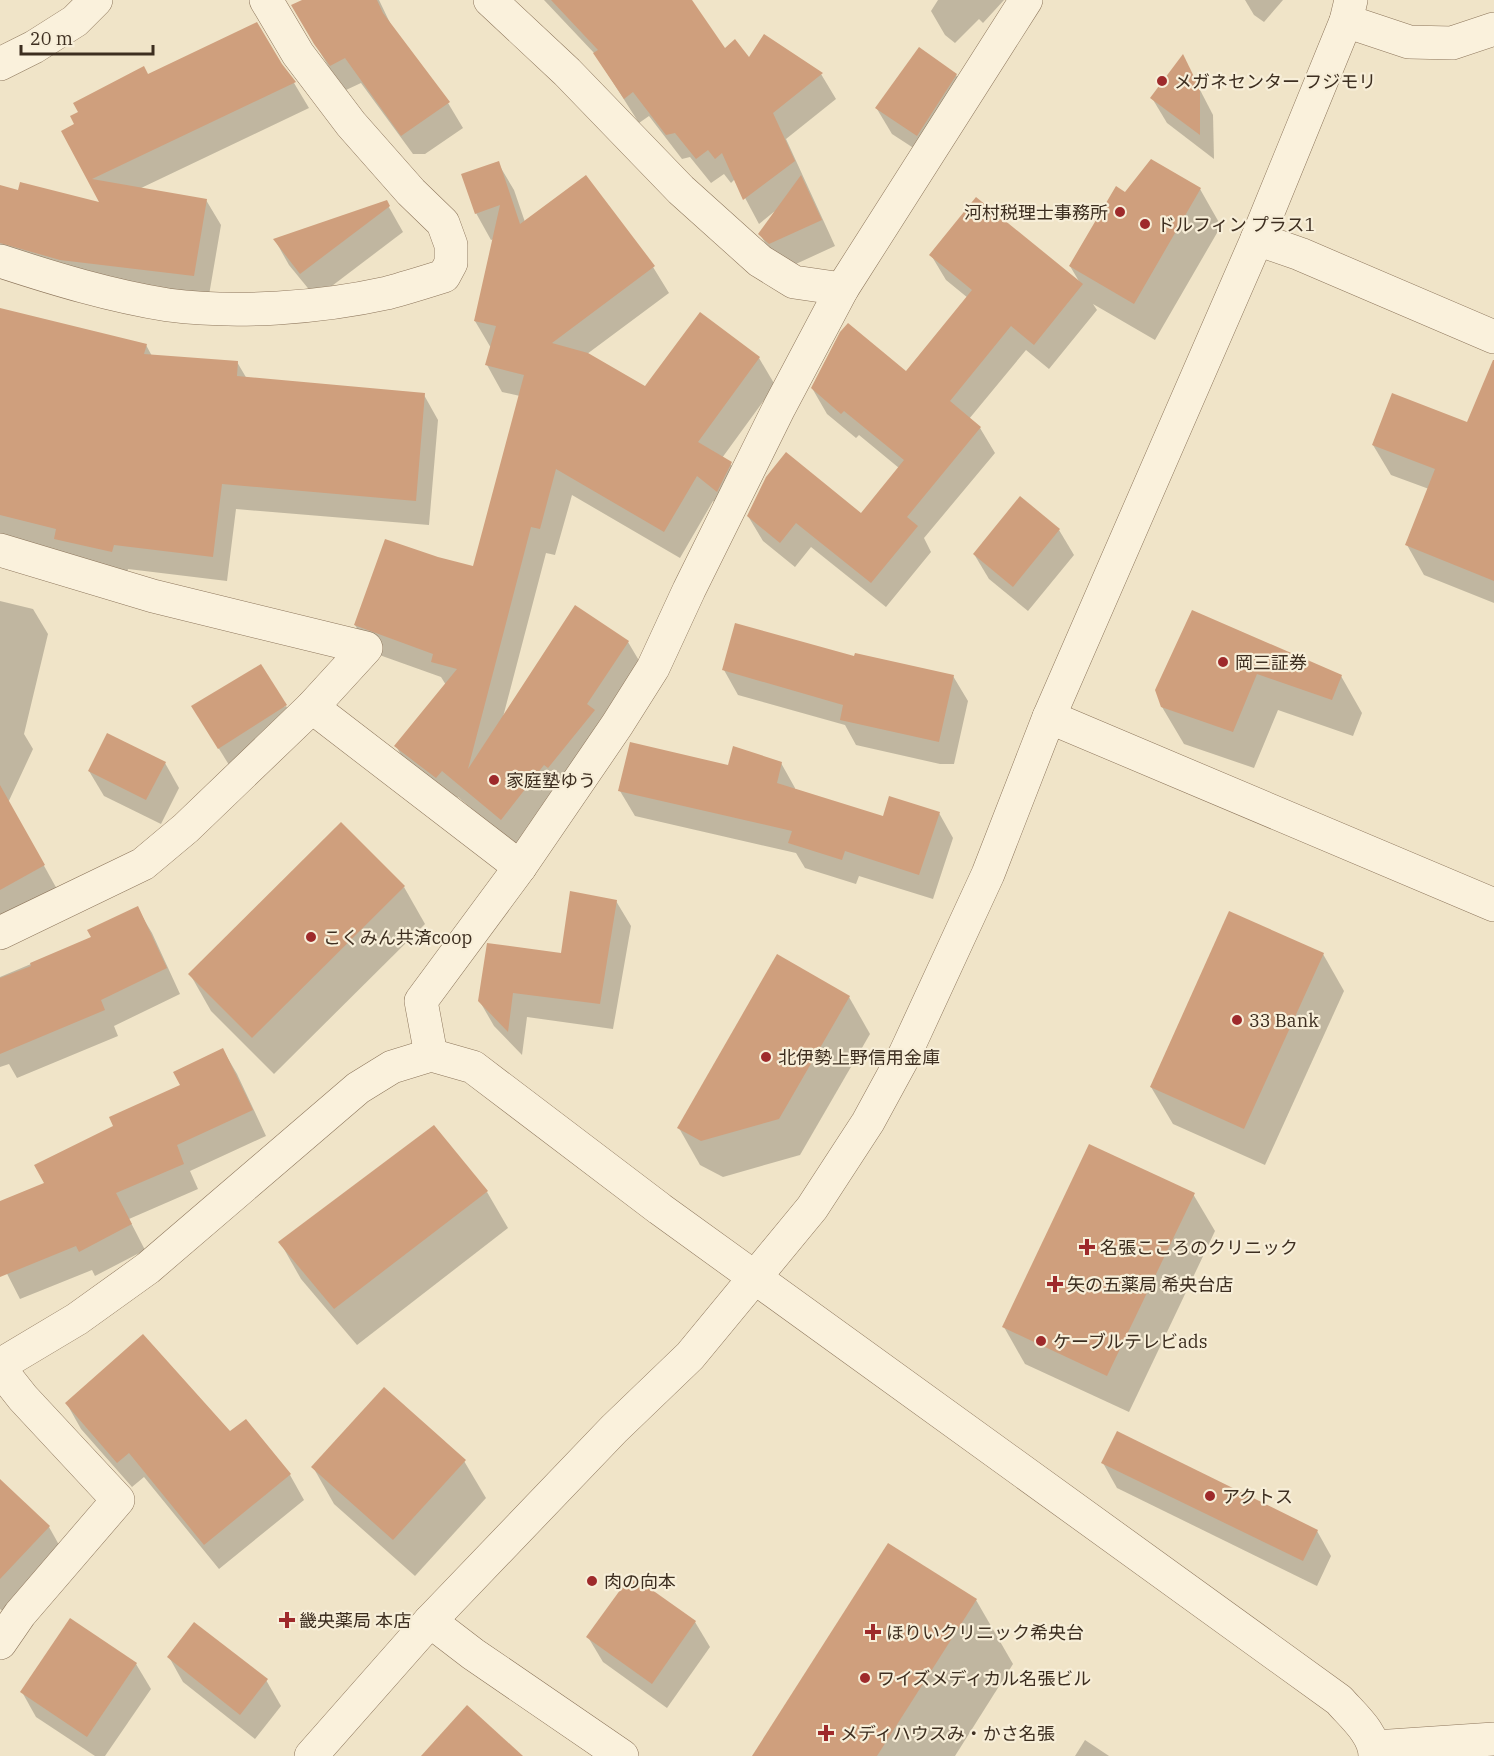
<svg xmlns="http://www.w3.org/2000/svg" width="1494" height="1756" font-family="'IBM Plex Serif','Noto Sans JP',serif">
  <style>
    .shadow { fill: #0003 }
    .building { fill: #cf9f7d }
    .lines { fill: none; stroke-linecap: round; stroke-linejoin: round }
    .minor-casing { stroke: #8d765c; stroke-width: 34 }
    .minor { stroke: #faf1dc; stroke-width: 33 }
    .poi-dot { fill: #9e2a2b; stroke: #f7eed8; stroke-width: 2 }
    .labels { text-anchor: middle; dominant-baseline: central; stroke-width: 4.5; stroke-linejoin: round; paint-order: stroke }
    .poi-label { font-size: 18px; fill: #3d2e20; stroke: #f7eed8; text-anchor: start }
  </style>
  <rect width="100%" height="100%" fill="#f0e4c8"/>
  <g class="shadow">
    <path d="M 305,0 L 379,0 L 391,25 L 448,103 L 463,128 L 425,154 L 413,154 L 361,83 L 346,90 L 330,69 L 293,6 Z"/>
    <path d="M 544,0 L 690,0 L 724,50 L 749,59 L 764,37 L 821,74 L 836,99 L 786,139 L 835,246 L 785,269 L 774,259 L 760,234 L 775,211 L 759,224 L 735,179 L 731,183 L 724,174 L 711,183 L 690,157 L 682,159 L 649,116 L 639,123 L 595,54 Z"/>
    <path d="M 938,0 L 1004,0 L 983,23 L 979,19 L 955,43 L 945,35 L 931,11 Z"/>
    <path d="M 1245,0 L 1283,0 L 1264,22 L 1254,15 Z"/>
    <path d="M 1183,57 L 1213,115 L 1214,159 L 1167,123 L 1152,98 Z"/>
    <path d="M 281,64 L 294,83 L 309,108 L 139,189 L 206,200 L 221,225 L 208,301 L 0,275 L 0,186 L 19,192 L 102,204 L 63,132 L 148,76 Z"/>
    <path d="M 956,75 L 970,100 L 932,160 L 892,134 L 877,109 Z"/>
    <path d="M 498,163 L 514,190 L 525,222 L 653,267 L 669,293 L 587,354 L 646,388 L 759,358 L 775,385 L 722,458 L 730,463 L 746,490 L 732,517 L 713,501 L 680,558 L 572,495 L 555,555 L 546,553 L 503,717 L 628,642 L 644,669 L 516,846 L 458,797 L 451,804 L 411,773 L 396,746 L 446,685 L 441,677 L 371,652 L 355,625 L 437,559 L 475,568 L 520,396 L 502,392 L 487,365 L 491,348 L 475,321 L 494,239 L 491,240 L 476,213 Z"/>
    <path d="M 1200,189 L 1221,226 L 1155,340 L 1093,304 L 1097,310 L 1049,369 L 1026,350 L 969,419 L 980,428 L 995,453 L 924,538 L 931,552 L 886,607 L 811,547 L 795,567 L 763,541 L 748,516 L 861,515 L 899,468 L 859,435 L 856,438 L 827,414 L 812,388 L 907,373 L 968,298 L 946,280 L 931,255 L 1080,283 L 1070,266 L 1125,194 Z"/>
    <path d="M 386,202 L 403,232 L 316,298 L 289,265 L 275,240 Z"/>
    <path d="M 0,316 L 146,345 L 152,356 L 237,362 L 247,379 L 424,395 L 438,420 L 429,525 L 236,509 L 227,581 L 128,569 L 126,576 L 0,535 Z"/>
    <path d="M 1494,409 L 1494,603 L 1424,575 L 1407,545 L 1429,489 L 1391,475 L 1373,445 L 1468,424 Z"/>
    <path d="M 1059,530 L 1074,555 L 1028,611 L 989,579 L 974,554 Z"/>
    <path d="M 0,601 L 33,609 L 48,634 L 24,734 L 33,749 L 0,820 Z"/>
    <path d="M 1193,612 L 1341,676 L 1362,713 L 1353,736 L 1278,710 L 1254,768 L 1184,744 L 1162,707 Z"/>
    <path d="M 855,658 L 953,676 L 968,701 L 954,764 L 940,764 L 856,745 L 845,725 L 738,695 L 724,670 Z"/>
    <path d="M 286,706 L 300,731 L 234,773 L 208,731 Z"/>
    <path d="M 165,763 L 179,788 L 161,824 L 104,796 L 89,771 Z"/>
    <path d="M 781,763 L 795,788 L 795,790 L 884,818 L 939,813 L 953,838 L 933,899 L 859,876 L 856,884 L 805,868 L 796,853 L 635,816 L 620,791 L 729,767 Z"/>
    <path d="M 22,826 L 58,891 L 0,923 L 0,839 Z"/>
    <path d="M 404,887 L 425,924 L 274,1074 L 211,1011 L 190,974 Z"/>
    <path d="M 616,901 L 631,926 L 613,1029 L 527,1017 L 522,1055 L 494,1026 L 479,1000 L 563,955 Z"/>
    <path d="M 137,908 L 152,933 L 180,994 L 114,1026 L 118,1036 L 17,1078 L 9,1064 L 0,1067 L 0,977 L 93,938 Z"/>
    <path d="M 1323,954 L 1344,991 L 1265,1165 L 1173,1124 L 1151,1087 Z"/>
    <path d="M 849,997 L 870,1034 L 800,1155 L 723,1177 L 700,1165 L 679,1128 Z"/>
    <path d="M 223,1050 L 237,1074 L 266,1136 L 190,1171 L 198,1189 L 129,1219 L 145,1250 L 95,1276 L 92,1270 L 20,1299 L 0,1260 L 0,1203 L 46,1184 L 182,1086 Z"/>
    <path d="M 487,1192 L 508,1228 L 357,1345 L 301,1279 L 280,1242 Z"/>
    <path d="M 1193,1194 L 1215,1231 L 1129,1412 L 1025,1364 L 1004,1327 Z"/>
    <path d="M 67,1404 L 230,1433 L 246,1421 L 290,1475 L 304,1500 L 219,1569 L 144,1477 L 132,1487 L 81,1429 Z"/>
    <path d="M 464,1461 L 486,1498 L 415,1576 L 334,1504 L 313,1467 Z"/>
    <path d="M 1103,1463 L 1317,1531 L 1331,1556 L 1317,1586 L 1117,1488 Z"/>
    <path d="M 11,1491 L 49,1527 L 63,1552 L 5,1613 L 0,1609 L 0,1502 Z"/>
    <path d="M 631,1577 L 695,1622 L 710,1647 L 667,1708 L 603,1662 L 588,1637 Z"/>
    <path d="M 976,1600 L 1013,1664 L 955,1756 L 754,1756 Z"/>
    <path d="M 169,1657 L 266,1680 L 281,1706 L 255,1739 L 183,1682 Z"/>
    <path d="M 136,1664 L 151,1689 L 105,1756 L 95,1756 L 36,1717 L 22,1692 Z"/>
    <path d="M 1085,1740 L 1109,1756 L 1075,1756 Z"/>
  </g>
  <g class="building">
    <path d="M 302,0 L 377,0 L 383,13 L 450,102 L 401,136 L 345,58 L 330,66 L 314,44 L 291,5 Z"/>
    <path d="M 551,0 L 692,0 L 725,48 L 735,39 L 749,57 L 764,34 L 823,73 L 773,113 L 795,161 L 743,200 L 722,153 L 715,159 L 708,150 L 696,159 L 675,133 L 666,135 L 633,92 L 624,99 L 593,53 L 598,50 Z"/>
    <path d="M 257,22 L 282,64 L 296,82 L 92,179 L 207,199 L 194,276 L 60,260 L 0,243 L 0,185 L 18,190 L 20,182 L 99,202 L 61,131 L 74,124 L 70,116 L 78,112 L 73,103 L 144,66 L 148,74 Z"/>
    <path d="M 919,47 L 957,74 L 917,136 L 875,108 Z"/>
    <path d="M 1183,54 L 1200,89 L 1200,135 L 1150,98 Z"/>
    <path d="M 1151,159 L 1201,188 L 1134,304 L 1069,266 L 1116,186 L 1125,192 Z"/>
    <path d="M 499,161 L 520,224 L 586,175 L 655,266 L 552,343 L 588,353 L 645,386 L 700,312 L 760,357 L 698,442 L 732,462 L 717,492 L 697,476 L 664,532 L 556,469 L 540,529 L 531,527 L 468,769 L 575,605 L 629,641 L 587,704 L 595,710 L 548,768 L 544,765 L 501,820 L 442,771 L 436,778 L 394,746 L 457,669 L 431,662 L 433,654 L 354,625 L 385,539 L 438,557 L 473,566 L 524,375 L 485,365 L 496,326 L 474,321 L 500,205 L 475,214 L 461,174 Z"/>
    <path d="M 801,175 L 822,220 L 769,244 L 758,234 Z"/>
    <path d="M 976,197 L 1083,284 L 1034,345 L 1011,326 L 950,401 L 981,427 L 907,517 L 918,526 L 871,583 L 796,523 L 780,543 L 747,516 L 766,477 L 786,452 L 861,513 L 904,460 L 844,411 L 841,414 L 811,388 L 840,332 L 848,323 L 906,371 L 972,290 L 929,255 Z"/>
    <path d="M 387,200 L 390,206 L 300,274 L 273,239 Z"/>
    <path d="M 0,308 L 147,344 L 144,354 L 238,361 L 237,376 L 425,393 L 416,501 L 222,484 L 213,557 L 114,545 L 112,552 L 54,539 L 56,529 L 0,515 Z"/>
    <path d="M 1493,360 L 1494,360 L 1494,581 L 1405,545 L 1435,469 L 1372,445 L 1392,393 L 1467,422 Z"/>
    <path d="M 1020,496 L 1060,529 L 1013,587 L 973,554 Z"/>
    <path d="M 1192,610 L 1342,675 L 1332,700 L 1257,674 L 1233,732 L 1161,707 L 1155,690 Z"/>
    <path d="M 735,623 L 854,656 L 855,653 L 954,675 L 939,742 L 840,720 L 843,705 L 722,670 Z"/>
    <path d="M 261,664 L 287,705 L 218,749 L 191,706 Z"/>
    <path d="M 107,733 L 166,762 L 146,800 L 88,771 Z"/>
    <path d="M 630,742 L 728,765 L 733,746 L 782,762 L 777,783 L 883,816 L 889,796 L 940,812 L 919,875 L 845,851 L 842,860 L 788,843 L 792,831 L 618,791 Z"/>
    <path d="M 0,785 L 45,865 L 0,890 Z"/>
    <path d="M 341,822 L 405,886 L 252,1038 L 188,974 Z"/>
    <path d="M 570,891 L 617,900 L 600,1004 L 513,993 L 508,1032 L 478,1001 L 487,943 L 561,953 Z"/>
    <path d="M 138,906 L 167,968 L 101,1000 L 105,1010 L 0,1054 L 0,978 L 31,966 L 30,963 L 91,937 L 87,930 Z"/>
    <path d="M 1229,911 L 1324,953 L 1244,1129 L 1150,1087 Z"/>
    <path d="M 777,954 L 850,996 L 779,1119 L 701,1141 L 677,1128 Z"/>
    <path d="M 223,1048 L 253,1110 L 177,1145 L 184,1164 L 116,1193 L 132,1224 L 79,1252 L 76,1246 L 0,1277 L 0,1201 L 44,1183 L 34,1165 L 113,1126 L 109,1117 L 180,1085 L 173,1072 Z"/>
    <path d="M 434,1125 L 488,1191 L 334,1309 L 278,1242 Z"/>
    <path d="M 1089,1144 L 1195,1193 L 1107,1376 L 1002,1327 Z"/>
    <path d="M 143,1334 L 230,1431 L 246,1419 L 291,1474 L 204,1545 L 129,1453 L 117,1463 L 65,1403 Z"/>
    <path d="M 384,1387 L 466,1460 L 393,1540 L 311,1467 Z"/>
    <path d="M 1117,1431 L 1318,1530 L 1303,1561 L 1101,1463 Z"/>
    <path d="M 0,1479 L 50,1526 L 0,1579 Z"/>
    <path d="M 888,1543 L 977,1599 L 877,1756 L 752,1756 Z"/>
    <path d="M 631,1575 L 696,1621 L 652,1684 L 586,1637 Z"/>
    <path d="M 70,1618 L 137,1663 L 87,1737 L 20,1692 Z"/>
    <path d="M 194,1622 L 268,1679 L 240,1715 L 167,1657 Z"/>
    <path d="M 467,1705 L 523,1756 L 421,1756 Z"/>
  </g>
  <g class="lines">
    <g class="minor-casing">
      <g id="minor">
        <path d="M 490,0 L 567,72 L 681,190 L 760,261 L 794,282 L 842,289"/>
        <path d="M 1346,21 L 1409,42 L 1452,43 L 1494,29"/>
        <path d="M 0,64 L 34,47 L 75,21 L 96,0"/>
        <path d="M 1257,239 L 1300,254 L 1494,337"/>
        <path d="M 0,261 C 55,279 111,296 168,305 C 237,314 319,308 387,293 C 406,288 425,282 444,276 L 451,263 L 451,245 L 443,223 L 411,192 L 351,124 L 298,54 L 266,0"/>
        <path d="M 0,550 L 153,596 L 366,648 L 312,707 L 186,828 L 143,864 L 0,933"/>
        <path d="M 312,707 L 520,867"/>
        <path d="M 1049,717 L 1494,905"/>
        <path d="M 431,1055 L 421,1001 L 520,867 L 617,725 L 653,668 L 689,590 L 779,408 L 842,289 L 1026,0"/>
        <path d="M 0,1365 L 77,1319 L 148,1268 L 358,1088 L 392,1067 L 431,1055 L 473,1067 L 660,1209 L 1339,1700 C 1353,1716 1375,1734 1375,1756"/>
        <path d="M 0,1369 L 23,1398 L 118,1500 L 20,1614 L 0,1643"/>
        <path d="M 430,1621 L 473,1654 L 622,1756"/>
        <path d="M 1375,1747 L 1494,1739"/>
        <path d="M 311,1756 L 430,1621 L 614,1429 L 690,1356 L 812,1208 L 868,1122 L 905,1054 L 988,874 L 1049,717 L 1257,239 L 1346,21 L 1351,0"/>
      </g>
    </g>
    <use href="#minor" class="minor"/>
  </g>
  <g class="poi-dot">
    <circle cx="1162" cy="81" r="6"/>
    <circle cx="1120" cy="212" r="6"/>
    <circle cx="1145" cy="224" r="6"/>
    <circle cx="1223" cy="662" r="6"/>
    <circle cx="494" cy="780" r="6"/>
    <circle cx="311" cy="937" r="6"/>
    <circle cx="1237" cy="1020" r="6"/>
    <circle cx="766" cy="1057" r="6"/>
    <path d="M1084 1238h6v6h6v6h-6v6h-6v-6h-6v-6h6z"/>
    <path d="M1052 1275h6v6h6v6h-6v6h-6v-6h-6v-6h6z"/>
    <circle cx="1041" cy="1341" r="6"/>
    <circle cx="1210" cy="1496" r="6"/>
    <circle cx="592" cy="1581" r="6"/>
    <path d="M284 1611h6v6h6v6h-6v6h-6v-6h-6v-6h6z"/>
    <path d="M870 1623h6v6h6v6h-6v6h-6v-6h-6v-6h6z"/>
    <circle cx="865" cy="1678" r="6"/>
    <path d="M823 1724h6v6h6v6h-6v6h-6v-6h-6v-6h6z"/>
  </g>
  <g class="labels">
    <g class="poi-label">
      <text x="1174" y="81">メガネセンター フジモリ</text>
      <text x="1108" y="212" text-anchor="end">河村税理士事務所</text>
      <text x="1157" y="224">ドルフィン プラス1</text>
      <text x="1235" y="662">岡三証券</text>
      <text x="506" y="780">家庭塾ゆう</text>
      <text x="323" y="937">こくみん共済coop</text>
      <text x="1249" y="1020">33 Bank</text>
      <text x="778" y="1057">北伊勢上野信用金庫</text>
      <text x="1100" y="1247">名張こころのクリニック</text>
      <text x="1067" y="1284">矢の五薬局 希央台店</text>
      <text x="1053" y="1341">ケーブルテレビads</text>
      <text x="1222" y="1496">アクトス</text>
      <text x="604" y="1581">肉の向本</text>
      <text x="299" y="1620">畿央薬局 本店</text>
      <text x="886" y="1632">ほりいクリニック希央台</text>
      <text x="877" y="1678">ワイズメディカル名張ビル</text>
      <text x="840" y="1733">メディハウスみ・かさ名張</text>
    </g>
  </g>
  <path d="M21 45v9h132v-9" fill="none" stroke="#3d2e20" stroke-width="3"/>
  <text x="30" y="45" font-size="18" fill="#3d2e20" stroke="#f7eed8" stroke-width="4.5" paint-order="stroke">20 m</text>
</svg>
